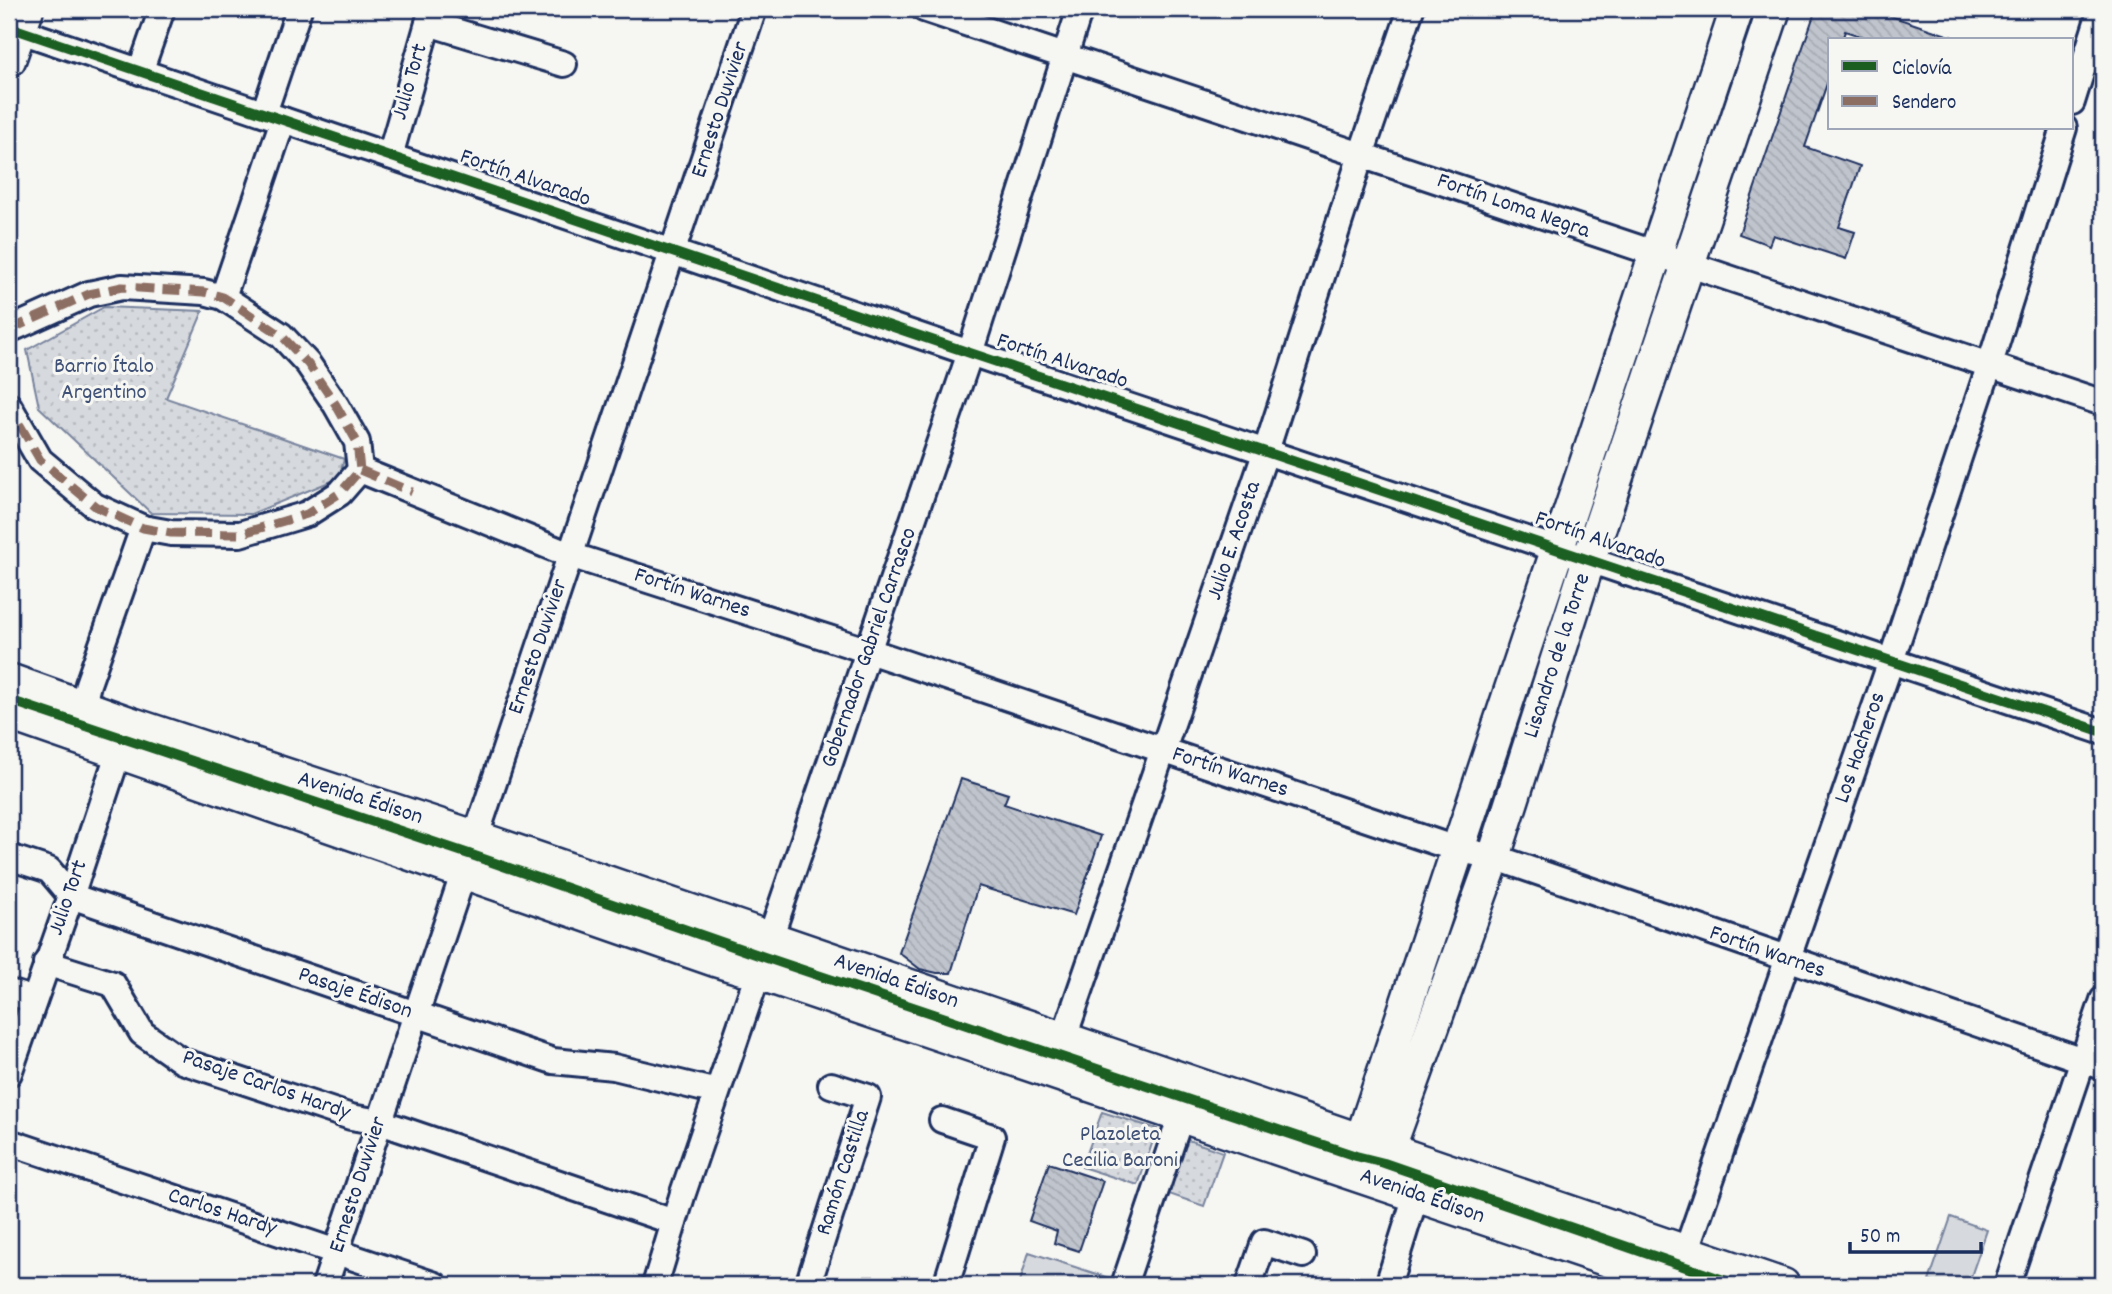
<svg xmlns="http://www.w3.org/2000/svg" width="2112" height="1294" font-family="Dekko,sans-serif">
  <style>
    .green { fill: url(#green-dots); stroke: #78849e; stroke-width: 2 }
    .pitch { fill: #d6d9dd; stroke: #78849e; stroke-width: 2 }
    .building { fill: url(#building-back-hatch); stroke: #1b2f5e; stroke-width: 2 }
    .lines { fill: none; stroke-linecap: round; stroke-linejoin: round }
    .minor-casing { stroke: #1b2f5e; stroke-width: 30 }
    .major-casing { stroke: #1b2f5e; stroke-width: 37 }
    .minor { stroke: #f6f6f2; stroke-width: 24 }
    .major { stroke: #f6f6f2; stroke-width: 32 }
    .quiet { stroke: #8d6e63; stroke-width: 9; stroke-dasharray: 18 9; stroke-linecap: butt }
    .cycleway-casing { stroke: #f6f6f2; stroke-width: 15 }
    .cycleway { stroke: #1b5e20; stroke-width: 10 }
    .labels { text-anchor: middle; dominant-baseline: central; stroke-width: 6; stroke-linejoin: round; paint-order: stroke }
    .street-label { font-size: 23px; fill: #1b2f5e; stroke: #f6f6f2 }
    .park-label { font-size: 23px; fill: #405177; stroke: #f6f6f2 }
  </style>
  <defs>
    <pattern id="green-dots" width="8" height="8" patternUnits="userSpaceOnUse" patternTransform="scale(1.75)"><rect width="8" height="8" fill="#d6d9dd"/><path d="M2 2h.1M6 6h.1" fill="none" stroke="#b7bbc0" stroke-width="1.8" stroke-linecap="round"/></pattern>
    <pattern id="building-back-hatch" width="6" height="6" patternUnits="userSpaceOnUse" patternTransform="scale(1.75)"><rect width="6" height="6" fill="#c0c4cd"/><path d="M-1 5l2 2M0 0l6 6M5-1l2 2" fill="none" stroke="#a4a9b2"/></pattern>
  </defs>
  <rect width="100%" height="100%" fill="#f6f6f2"/>
  <filter id="ink" filterUnits="userSpaceOnUse"><feTurbulence type="fractalNoise" baseFrequency=".0143" numOctaves="2"/><feDisplacementMap in="SourceGraphic" scale="14" xChannelSelector="R" yChannelSelector="G"/><feConvolveMatrix kernelMatrix="1 2 1 2 8 2 1 2 1" color-interpolation-filters="sRGB"/></filter>
  <g filter="url(#ink)">
    <g class="green">
      <path d="M 1750,9 L 1761,9 L 1684,229 L 1674,226 Z"/>
      <path d="M 104,307 L 203,311 L 166,398 L 344,459 L 339,478 L 251,514 L 151,513 L 39,407 L 27,350 Z"/>
      <path d="M 1561,575 L 1572,579 L 1488,824 L 1476,821 Z"/>
      <path d="M 154,741 L 427,832 L 422,846 L 150,754 Z"/>
      <path d="M 503,858 L 746,943 L 741,957 L 499,872 Z"/>
      <path d="M 794,958 L 1036,1043 L 1032,1056 L 789,971 Z"/>
      <path d="M 1077,1056 L 1323,1137 L 1319,1150 L 1072,1069 Z"/>
      <path d="M 1102,1112 L 1157,1129 L 1138,1185 L 1082,1167 Z"/>
      <path d="M 1185,1139 L 1223,1152 L 1204,1206 L 1166,1193 Z"/>
      <path d="M 1417,1167 L 1663,1251 L 1659,1262 L 1412,1180 Z"/>
    </g>
    <g class="pitch">
      <path d="M 1951,1217 L 1987,1230 L 1968,1285 L 1942,1285 L 1929,1281 Z"/>
      <path d="M 1029,1252 L 1121,1282 L 1120,1285 L 1019,1285 Z"/>
    </g>
    <g class="building">
      <path d="M 1816,9 L 1870,9 L 1956,38 L 1955,40 L 1872,40 L 1845,31 L 1842,40 L 1830,40 L 1830,75 L 1805,147 L 1860,166 L 1839,227 L 1855,232 L 1846,259 L 1773,235 L 1769,245 L 1739,234 Z"/>
      <path d="M 961,779 L 1008,794 L 1004,804 L 1101,836 L 1074,915 L 978,886 L 951,973 L 937,973 L 920,969 L 899,953 Z"/>
      <path d="M 1049,1163 L 1103,1181 L 1079,1251 L 1054,1243 L 1057,1231 L 1029,1221 Z"/>
    </g>
    <g class="lines">
      <g class="minor-casing">
        <g id="minor">
          <path d="M 924,9 L 2103,403"/>
          <path d="M 428,23 L 564,64"/>
          <path d="M 9,27 L 970,353 L 2103,732"/>
          <path d="M 140,72 L 162,9"/>
          <path d="M 2072,102 L 2101,9"/>
          <path d="M 264,113 L 299,9"/>
          <path d="M 390,156 L 432,9"/>
          <path d="M 223,297 L 283,120"/>
          <path d="M 9,330 L 89,294 L 122,287 L 204,292 L 223,297 L 281,335 L 308,364 L 336,405 L 357,442 L 360,470 L 340,493 L 307,514 L 240,534 L 171,533 L 143,528 L 95,506 L 40,460 L 9,406"/>
          <path d="M 360,470 L 570,555 L 869,651 L 1456,849 L 1494,857 L 2103,1067"/>
          <path d="M 83,705 L 88,684 L 143,528"/>
          <path d="M 9,857 L 49,870 L 71,896 L 553,1061 L 614,1067 L 717,1092"/>
          <path d="M 46,963 L 113,984 L 142,1033 L 182,1061 L 351,1117 L 380,1122 L 674,1222"/>
          <path d="M 9,992 L 34,1000"/>
          <path d="M 1052,1072 L 1266,451 L 1361,155 L 1411,9"/>
          <path d="M 9,1073 L 71,896 L 124,736"/>
          <path d="M 942,1120 L 992,1137 L 946,1285"/>
          <path d="M 9,1142 L 435,1285"/>
          <path d="M 1686,1252 L 1891,661 L 1990,364 L 2064,128"/>
          <path d="M 325,1285 L 754,9"/>
          <path d="M 655,1285 L 683,1193 L 970,353 L 1080,9"/>
          <path d="M 808,1285 L 868,1097 L 831,1085"/>
          <path d="M 1124,1285 L 1181,1116"/>
          <path d="M 1249,1285 L 1264,1242 L 1303,1255"/>
          <path d="M 1388,1285 L 1416,1195"/>
          <path d="M 2007,1285 L 2103,1000"/>
        </g>
      </g>
      <g class="major-casing">
        <g id="major">
          <path d="M 9,60 L 27,9"/>
          <path d="M 9,680 L 129,723 L 475,837 L 1783,1285"/>
          <path d="M 9,714 L 715,960 L 758,973 L 1682,1285"/>
          <path d="M 1354,1162 L 1737,9"/>
          <path d="M 1382,1167 L 1494,857 L 1589,559 L 1774,9"/>
        </g>
      </g>
      <use href="#minor" class="minor"/>
      <use href="#major" class="major"/>
      <g class="quiet">
        <path d="M 9,330 L 89,294 L 122,287 L 204,292 L 223,297 L 281,335 L 308,364 L 336,405 L 357,442 L 360,470 L 340,493 L 307,514 L 240,534 L 171,533 L 143,528 L 95,506 L 40,460 L 9,406"/>
        <path d="M 360,470 L 412,492"/>
      </g>
      <g class="cycleway-casing">
        <g id="cycleway">
          <path d="M 9,27 L 970,353 L 2103,732"/>
          <path d="M 9,700 L 469,854 L 764,957 L 1356,1156 L 1384,1163 L 1738,1285"/>
        </g>
      </g>
      <use href="#cycleway" class="cycleway"/>
    </g>
  </g>
  <g class="labels">
    <g class="street-label">
      <text transform="translate(411 82) rotate(-74)">Julio Tort</text>
      <text transform="translate(721 110) rotate(-72)">Ernesto Duvivier</text>
      <text transform="translate(525 179) rotate(19)">Fortín Alvarado</text>
      <text transform="translate(1513 207) rotate(19)">Fortín Loma Negra</text>
      <text transform="translate(1062 362) rotate(18)">Fortín Alvarado</text>
      <text transform="translate(1235 541) rotate(-71)">Julio E. Acosta</text>
      <text transform="translate(1600 541) rotate(19)">Fortín Alvarado</text>
      <text transform="translate(692 594) rotate(18)">Fortín Warnes</text>
      <text transform="translate(539 647) rotate(-71)">Ernesto Duvivier</text>
      <text transform="translate(870 648) rotate(-71)">Gobernador Gabriel Carrasco</text>
      <text transform="translate(1558 656) rotate(-72)">Lisandro de la Torre</text>
      <text transform="translate(1861 748) rotate(-71)">Los Hacheros</text>
      <text transform="translate(1230 773) rotate(18)">Fortín Warnes</text>
      <text transform="translate(360 799) rotate(18)">Avenida Édison</text>
      <text transform="translate(69 898) rotate(-71)">Julio Tort</text>
      <text transform="translate(1767 953) rotate(19)">Fortín Warnes</text>
      <text transform="translate(896 982) rotate(19)">Avenida Édison</text>
      <text transform="translate(355 994) rotate(19)">Pasaje Édison</text>
      <text transform="translate(266 1086) rotate(19)">Pasaje Carlos Hardy</text>
      <text transform="translate(844 1173) rotate(-72)">Ramón Castilla</text>
      <text transform="translate(359 1185) rotate(-72)">Ernesto Duvivier</text>
      <text transform="translate(1422 1197) rotate(19)">Avenida Édison</text>
      <text transform="translate(222 1213) rotate(18)">Carlos Hardy</text>
    </g>
    <g class="park-label">
      <text x="104" y="367">Barrio Ítalo<tspan x="104" dy="26">Argentino</tspan></text>
      <text x="1120" y="1135">Plazoleta<tspan x="1120" dy="26">Cecilia Baroni</tspan></text>
    </g>
  </g>
  <rect width="2112" height="1294" fill="none" stroke="#f6f6f2" stroke-width="35"/>
  <rect x="18" y="18" width="2077" height="1259" fill="none" stroke="#1b2f5e" stroke-width="2.5" filter="url(#ink)"/>
  <rect x="1828" y="38" width="245" height="91" fill="#f6f6f2" stroke="#9ea6b7" stroke-width="2"/>
  <rect x="1842" y="61" width="35" height="10" fill="#1b5e20" stroke="#9ea6b7" stroke-width="2"/>
  <text x="1892" y="74" font-size="21" fill="#1b2f5e">Ciclovía</text>
  <rect x="1842" y="96" width="35" height="10" fill="#8d6e63" stroke="#9ea6b7" stroke-width="2"/>
  <text x="1892" y="108" font-size="21" fill="#1b2f5e">Sendero</text>
  <path d="M1850 1242v10h131v-10" fill="none" stroke="#1b2f5e" stroke-width="3.5"/>
  <text x="1860" y="1242" font-size="21" fill="#1b2f5e" stroke="#f6f6f2" stroke-width="5" paint-order="stroke">50 m</text>
</svg>
